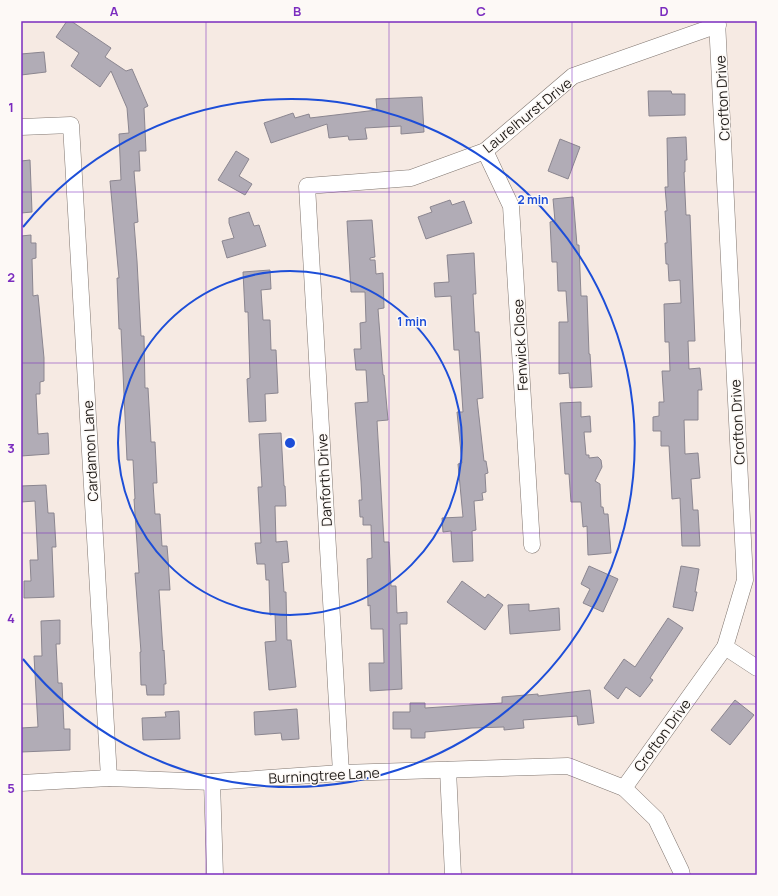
<svg xmlns="http://www.w3.org/2000/svg" width="778" height="896" font-family="Manrope,sans-serif">
  <style>
    .building { fill: #b1acb6; stroke: #8b8690 }
    .lines { fill: none; stroke-linecap: round; stroke-linejoin: round }
    .minor-casing { stroke: #807670; stroke-width: 17 }
    .minor { stroke: #fff; stroke-width: 16 }
    .grid { fill: none; stroke: #7b2cbf; stroke-width: 1; stroke-opacity: 0.55 }
    .ring { fill: none; stroke: #1d4ed8; stroke-width: 2 }
    .labels { text-anchor: middle; dominant-baseline: central; stroke-width: 3; stroke-linejoin: round; paint-order: stroke }
    .street-label { font-size: 14px; fill: #1f1b18; stroke: #fdf9f6 }
    .centre { fill: #1d4ed8; stroke: #fdf9f6; stroke-width: 2 }
    .ring-label { font-size: 12px; text-anchor: middle; font-weight: bold; fill: #1d4ed8; stroke: #fdf9f6; stroke-width: 3; stroke-linejoin: round; paint-order: stroke }
    .neatline { fill: none; stroke: #7b2cbf; stroke-width: 1.5 }
    .grid-label { font-size: 13px; text-anchor: middle; font-weight: bold; fill: #7b2cbf }
  </style>
  <rect width="100%" height="100%" fill="#f6eae3"/>
  <g class="building">
    <path d="M 67,21 L 71,21 L 111,48 L 105,57 L 126,71 L 132,69 L 148,106 L 144,108 L 146,151 L 139,151 L 140,171 L 134,171 L 138,222 L 134,223 L 137,261 L 141,336 L 144,336 L 145,388 L 148,388 L 151,442 L 155,442 L 157,483 L 153,483 L 155,514 L 160,514 L 162,546 L 167,546 L 168,558 L 170,590 L 159,590 L 163,651 L 164,650 L 166,684 L 164,684 L 164,695 L 147,695 L 146,685 L 141,685 L 140,652 L 141,652 L 135,573 L 139,573 L 134,499 L 135,499 L 133,460 L 127,460 L 121,329 L 119,329 L 117,278 L 119,278 L 110,181 L 121,180 L 119,134 L 129,133 L 127,108 L 111,71 L 100,87 L 71,66 L 79,53 L 56,37 Z"/>
    <path d="M 44,52 L 46,72 L 21,75 L 21,54 Z"/>
    <path d="M 648,91 L 671,91 L 672,94 L 685,94 L 685,115 L 649,116 Z"/>
    <path d="M 422,97 L 424,132 L 401,134 L 401,126 L 365,128 L 367,139 L 349,140 L 348,136 L 329,138 L 327,124 L 271,143 L 264,123 L 293,113 L 295,118 L 309,114 L 310,118 L 377,110 L 376,99 Z"/>
    <path d="M 686,137 L 687,160 L 685,160 L 685,172 L 684,172 L 686,215 L 690,215 L 695,341 L 688,341 L 689,369 L 700,368 L 702,390 L 698,390 L 698,420 L 684,420 L 685,454 L 698,453 L 700,478 L 691,479 L 693,510 L 698,510 L 700,546 L 682,546 L 680,498 L 672,499 L 669,446 L 661,446 L 661,431 L 653,431 L 653,417 L 659,416 L 659,402 L 664,402 L 662,371 L 670,371 L 669,342 L 665,342 L 664,304 L 681,303 L 680,280 L 669,281 L 668,264 L 666,264 L 665,243 L 667,243 L 665,211 L 667,211 L 665,187 L 668,187 L 667,138 Z"/>
    <path d="M 560,139 L 580,147 L 568,179 L 548,171 Z"/>
    <path d="M 236,151 L 249,159 L 239,176 L 252,184 L 245,195 L 218,180 Z"/>
    <path d="M 30,160 L 32,212 L 21,213 L 21,161 Z"/>
    <path d="M 573,197 L 577,245 L 579,245 L 581,296 L 587,296 L 589,354 L 590,354 L 592,387 L 570,388 L 569,373 L 559,374 L 559,322 L 568,322 L 566,291 L 558,291 L 557,262 L 552,262 L 550,222 L 555,221 L 553,199 Z"/>
    <path d="M 450,200 L 452,205 L 464,201 L 472,223 L 426,239 L 418,217 L 432,212 L 430,207 Z"/>
    <path d="M 249,212 L 254,226 L 259,225 L 266,246 L 227,258 L 222,241 L 234,238 L 229,223 L 229,218 Z"/>
    <path d="M 372,220 L 375,257 L 370,258 L 370,260 L 375,260 L 376,274 L 383,273 L 384,308 L 378,309 L 383,375 L 384,375 L 388,420 L 377,421 L 384,542 L 389,542 L 391,586 L 396,586 L 397,613 L 407,612 L 407,624 L 400,624 L 402,689 L 370,691 L 369,663 L 384,663 L 383,629 L 371,629 L 370,605 L 368,606 L 367,559 L 372,558 L 371,525 L 363,525 L 363,517 L 360,517 L 359,500 L 362,500 L 361,481 L 355,403 L 368,402 L 366,370 L 356,370 L 354,349 L 361,349 L 360,323 L 366,322 L 365,292 L 351,292 L 347,221 Z"/>
    <path d="M 31,235 L 31,243 L 36,243 L 36,258 L 32,259 L 33,296 L 38,295 L 44,358 L 44,381 L 40,382 L 40,394 L 36,394 L 38,434 L 48,433 L 49,454 L 21,456 L 21,410 L 22,410 L 21,236 Z"/>
    <path d="M 474,253 L 476,294 L 473,294 L 475,332 L 479,332 L 483,398 L 477,399 L 484,461 L 486,461 L 488,473 L 485,474 L 486,492 L 482,493 L 483,500 L 474,501 L 476,530 L 472,531 L 473,561 L 453,562 L 451,531 L 443,532 L 442,518 L 463,517 L 458,464 L 462,463 L 457,412 L 463,412 L 459,350 L 454,350 L 451,296 L 435,297 L 434,283 L 449,282 L 447,255 Z"/>
    <path d="M 270,270 L 271,289 L 261,290 L 263,320 L 270,320 L 271,350 L 276,350 L 278,393 L 265,394 L 266,421 L 249,422 L 247,379 L 250,378 L 248,312 L 245,312 L 243,272 Z"/>
    <path d="M 581,402 L 581,417 L 590,416 L 591,432 L 584,432 L 586,455 L 589,455 L 589,458 L 598,457 L 601,460 L 602,467 L 595,481 L 600,484 L 601,507 L 603,507 L 604,514 L 608,514 L 611,553 L 588,555 L 587,526 L 583,527 L 581,502 L 571,502 L 569,474 L 565,474 L 560,403 Z"/>
    <path d="M 281,433 L 284,486 L 285,486 L 286,506 L 275,506 L 276,542 L 287,541 L 289,562 L 282,563 L 284,592 L 286,592 L 287,640 L 291,640 L 296,687 L 269,690 L 265,642 L 276,641 L 275,614 L 270,615 L 269,580 L 266,580 L 265,564 L 257,564 L 255,543 L 261,543 L 258,487 L 262,487 L 259,434 Z"/>
    <path d="M 46,485 L 48,513 L 54,513 L 56,547 L 52,547 L 54,597 L 24,598 L 24,581 L 31,581 L 30,560 L 38,560 L 35,501 L 21,502 L 21,486 Z"/>
    <path d="M 589,566 L 618,579 L 603,612 L 583,603 L 590,589 L 581,584 Z"/>
    <path d="M 681,566 L 699,569 L 695,592 L 697,592 L 693,611 L 673,607 Z"/>
    <path d="M 462,581 L 485,598 L 488,594 L 503,605 L 485,630 L 447,602 Z"/>
    <path d="M 529,604 L 529,611 L 559,608 L 560,630 L 510,634 L 508,605 Z"/>
    <path d="M 668,618 L 683,628 L 650,678 L 653,680 L 640,697 L 626,687 L 618,699 L 604,688 L 624,659 L 635,667 Z"/>
    <path d="M 60,620 L 60,644 L 56,644 L 58,683 L 62,683 L 64,729 L 70,729 L 70,750 L 21,752 L 21,728 L 38,727 L 34,656 L 42,656 L 41,621 Z"/>
    <path d="M 590,690 L 594,723 L 578,725 L 577,716 L 523,720 L 524,728 L 504,730 L 504,727 L 472,728 L 425,732 L 425,738 L 411,738 L 411,729 L 393,729 L 393,712 L 410,712 L 410,703 L 425,703 L 425,708 L 502,703 L 502,697 L 538,694 L 538,696 Z"/>
    <path d="M 735,700 L 754,715 L 730,745 L 711,730 Z"/>
    <path d="M 297,709 L 299,739 L 282,740 L 281,733 L 255,735 L 254,712 Z"/>
    <path d="M 179,711 L 180,739 L 143,740 L 142,718 L 166,717 L 165,712 Z"/>
  </g>
  <g class="lines">
    <g class="minor-casing">
      <g id="minor">
        <path d="M 21,127 L 71,125 L 109,778"/>
        <path d="M 485,151 L 511,206 L 532,545"/>
        <path d="M 725,647 L 757,668"/>
        <path d="M 448,770 L 453,875"/>
        <path d="M 341,773 L 307,186 L 411,178 L 485,151 L 573,76 L 718,25"/>
        <path d="M 212,782 L 215,875"/>
        <path d="M 21,783 L 109,778 L 212,782 L 341,773 L 568,766 L 624,788 L 656,819 L 681,871 L 682,875"/>
        <path d="M 624,788 L 725,647 L 745,580 L 717,21"/>
      </g>
    </g>
    <use href="#minor" class="minor"/>
  </g>
  <path class="grid" d="M 206,21 L 206,875M 389,21 L 389,875M 572,21 L 572,875M 21,192 L 757,192M 21,363 L 757,363M 21,533 L 757,533M 21,704 L 757,704"/>
  <g class="ring">
    <circle cx="290" cy="443" r="172"/>
    <path d="M23 227A344 344 0 1 1 23 659"/>
  </g>
  <g class="labels">
    <g class="street-label">
      <text transform="translate(722 98) rotate(-93)">Crofton Drive</text>
      <text transform="translate(527 115) rotate(-39)">Laurelhurst Drive</text>
      <text transform="translate(520 345) rotate(-93)">Fenwick Close</text>
      <text transform="translate(737 422) rotate(-93)">Crofton Drive</text>
      <text transform="translate(90 451) rotate(-93)">Cardamon Lane</text>
      <text transform="translate(324 480) rotate(-93)">Danforth Drive</text>
      <text transform="translate(662 735) rotate(-54)">Crofton Drive</text>
      <text transform="translate(324 775) rotate(-3)">Burningtree Lane</text>
    </g>
  </g>
  <circle cx="290" cy="443" r="6" class="centre"/>
  <g class="ring-label">
    <text x="533" y="204">2 min</text>
    <text x="412" y="326">1 min</text>
  </g>
  <rect width="778" height="896" fill="none" stroke="#fdf9f6" stroke-width="44"/>
  <rect x="22" y="22" width="734" height="852" class="neatline"/>
  <g class="grid-label">
    <text x="114" y="16">A</text>
    <text x="297" y="16">B</text>
    <text x="481" y="16">C</text>
    <text x="664" y="16">D</text>
    <text x="11" y="112">1</text>
    <text x="11" y="282">2</text>
    <text x="11" y="453">3</text>
    <text x="11" y="623">4</text>
    <text x="11" y="793">5</text>
  </g>
</svg>
